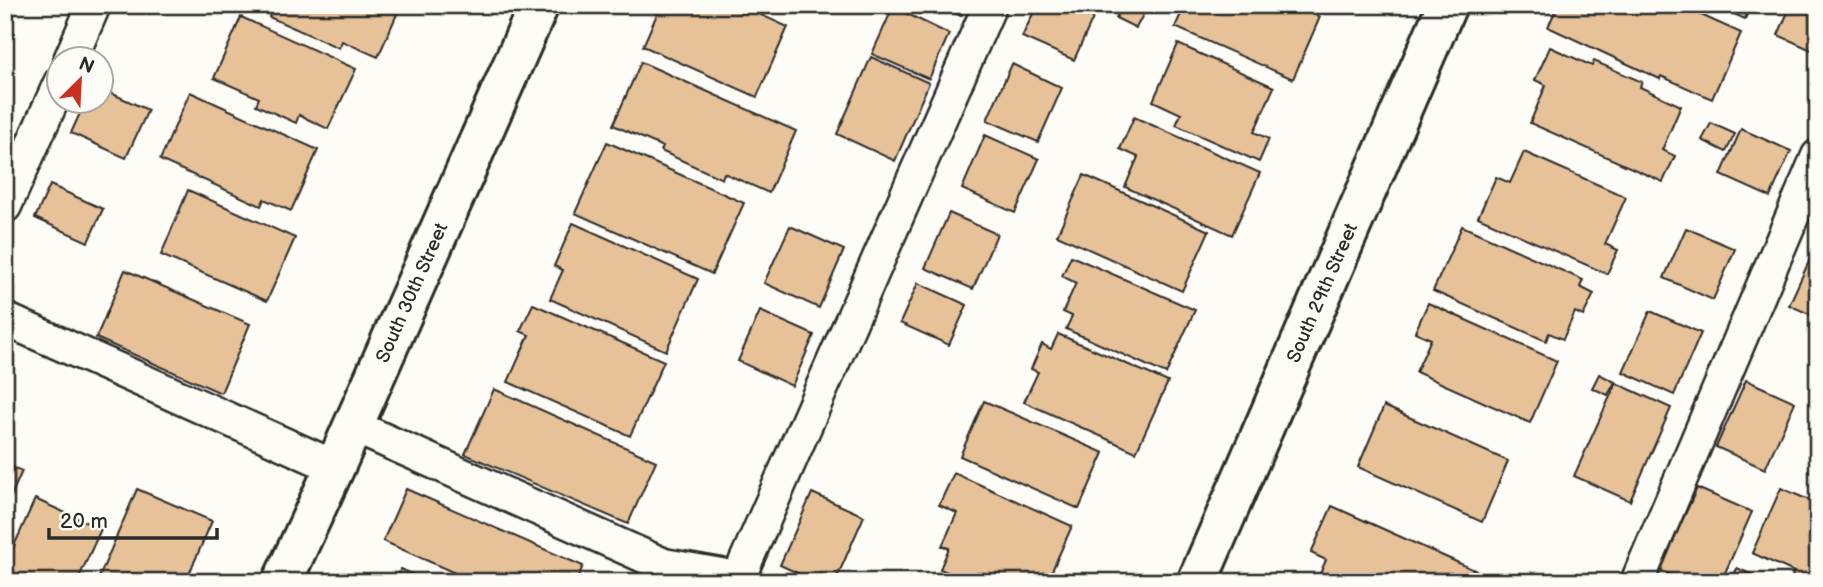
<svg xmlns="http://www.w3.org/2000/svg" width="1823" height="587" font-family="'Balsamiq Sans',sans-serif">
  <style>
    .building { fill: #e7c298; stroke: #2b2b2b; stroke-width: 2 }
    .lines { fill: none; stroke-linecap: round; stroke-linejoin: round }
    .lane-casing { stroke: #2b2b2b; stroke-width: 37 }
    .street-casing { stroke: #2b2b2b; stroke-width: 44 }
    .lane { stroke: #fdfcf7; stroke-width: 32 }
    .street { stroke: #fdfcf7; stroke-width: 38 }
    .labels { text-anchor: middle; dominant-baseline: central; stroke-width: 6; stroke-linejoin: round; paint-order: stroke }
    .street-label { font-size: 19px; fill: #2b2b2b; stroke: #fdfcf7 }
  </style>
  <rect width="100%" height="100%" fill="#fdfcf7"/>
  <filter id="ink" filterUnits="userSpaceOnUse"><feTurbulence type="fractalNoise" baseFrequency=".0143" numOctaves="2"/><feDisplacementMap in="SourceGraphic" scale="14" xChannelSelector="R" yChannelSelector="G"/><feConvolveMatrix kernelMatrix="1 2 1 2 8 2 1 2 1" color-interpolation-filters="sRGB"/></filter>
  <g filter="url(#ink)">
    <g class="building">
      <path d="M 256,5 L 401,5 L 378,57 L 342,41 L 339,48 L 269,17 L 271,12 Z"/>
      <path d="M 661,5 L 739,5 L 788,27 L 757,97 L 643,46 Z"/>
      <path d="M 938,5 L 965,5 L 961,16 Z"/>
      <path d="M 1037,5 L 1069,5 L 1094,16 L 1074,60 L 1022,37 Z"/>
      <path d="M 1122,5 L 1129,5 L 1144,13 L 1136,28 L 1116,18 Z"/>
      <path d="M 1185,5 L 1293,5 L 1320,17 L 1293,79 L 1175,27 Z"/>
      <path d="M 1558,5 L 1679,5 L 1741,33 L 1712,99 L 1661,76 L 1660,79 L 1548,27 Z"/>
      <path d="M 1714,5 L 1751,5 L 1745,19 Z"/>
      <path d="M 1791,5 L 1818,5 L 1818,53 L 1778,35 Z"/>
      <path d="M 893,7 L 949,34 L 929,79 L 872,54 Z"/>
      <path d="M 241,17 L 356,69 L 328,129 L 299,115 L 296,123 L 256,105 L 259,98 L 214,78 Z"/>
      <path d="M 1178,44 L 1274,87 L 1254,132 L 1269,139 L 1259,162 L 1176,125 L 1181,114 L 1153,101 Z"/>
      <path d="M 1550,47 L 1592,66 L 1594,61 L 1642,82 L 1640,87 L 1681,106 L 1662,150 L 1675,156 L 1663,182 L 1530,123 L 1546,85 L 1535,80 Z"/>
      <path d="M 871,57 L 929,83 L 895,161 L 837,134 Z"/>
      <path d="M 641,62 L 796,131 L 769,193 L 724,173 L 722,179 L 661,151 L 663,147 L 613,125 Z"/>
      <path d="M 1012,64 L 1062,88 L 1038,142 L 987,120 Z"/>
      <path d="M 102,89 L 148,110 L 126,158 L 71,133 L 85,102 L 102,102 Z"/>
      <path d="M 190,92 L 318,150 L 291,211 L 264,199 L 261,206 L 160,160 Z"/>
      <path d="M 1134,117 L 1260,173 L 1232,235 L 1125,187 L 1138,157 L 1120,149 Z"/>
      <path d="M 1711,123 L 1735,134 L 1726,152 L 1702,140 Z"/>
      <path d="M 1741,129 L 1791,151 L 1770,197 L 1721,175 Z"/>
      <path d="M 985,135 L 1039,159 L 1015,213 L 962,189 Z"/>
      <path d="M 607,142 L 744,203 L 712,274 L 575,213 Z"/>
      <path d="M 1524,152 L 1626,197 L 1605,244 L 1618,250 L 1607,274 L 1478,217 L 1496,177 L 1510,183 Z"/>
      <path d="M 1084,175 L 1209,231 L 1182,291 L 1057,235 Z"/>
      <path d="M 50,185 L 103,209 L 88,242 L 35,218 Z"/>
      <path d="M 188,190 L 295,238 L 267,301 L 161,255 Z"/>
      <path d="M 949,213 L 997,234 L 973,289 L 925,268 Z"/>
      <path d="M 573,223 L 698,279 L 666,351 L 550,299 L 563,270 L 554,266 Z"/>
      <path d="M 790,226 L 844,250 L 819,308 L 764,283 Z"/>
      <path d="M 1462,226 L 1583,280 L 1580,287 L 1594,294 L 1583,316 L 1575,312 L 1563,339 L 1549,333 L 1546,341 L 1433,291 Z"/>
      <path d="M 1686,228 L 1735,249 L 1713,300 L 1664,278 Z"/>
      <path d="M 1071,256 L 1195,310 L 1166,374 L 1066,329 L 1072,316 L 1063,312 L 1076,283 L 1062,276 Z"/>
      <path d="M 1810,259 L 1818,263 L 1818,318 L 1789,305 Z"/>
      <path d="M 125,270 L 250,324 L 221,393 L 96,338 Z"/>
      <path d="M 918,283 L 967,305 L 949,345 L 900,323 Z"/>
      <path d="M 1428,303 L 1557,361 L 1530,423 L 1416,372 L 1431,339 L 1415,332 Z"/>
      <path d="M 533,304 L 664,361 L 630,436 L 508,382 L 529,335 L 520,331 Z"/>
      <path d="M 760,311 L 814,335 L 792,386 L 738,361 Z"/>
      <path d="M 1650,311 L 1701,333 L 1674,395 L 1623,372 Z"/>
      <path d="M 1058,334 L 1168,382 L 1136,452 L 1024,402 L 1038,372 L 1031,369 L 1042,344 L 1051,349 Z"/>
      <path d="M 1599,374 L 1615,382 L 1608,395 L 1592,388 Z"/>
      <path d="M 1746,380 L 1795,402 L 1765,469 L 1716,447 Z"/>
      <path d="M 1616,383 L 1671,408 L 1630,501 L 1574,476 Z"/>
      <path d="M 494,389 L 656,461 L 628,524 L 465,454 Z"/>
      <path d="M 984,401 L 1104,453 L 1079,509 L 960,456 Z"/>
      <path d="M 1384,406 L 1508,461 L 1482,522 L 1358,467 Z"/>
      <path d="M 5,464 L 22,471 L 5,510 Z"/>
      <path d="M 954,473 L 1072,526 L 1047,582 L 1003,582 L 986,574 L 983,582 L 969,582 L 940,569 L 949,548 L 942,546 L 957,513 L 939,505 Z"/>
      <path d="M 1697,488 L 1752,512 L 1721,582 L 1685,582 L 1660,570 Z"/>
      <path d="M 1781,488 L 1818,504 L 1818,582 L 1805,582 L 1792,576 L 1794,572 L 1752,553 Z"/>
      <path d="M 137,489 L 212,521 L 186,581 L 190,582 L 97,582 Z"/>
      <path d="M 406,489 L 583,566 L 576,582 L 475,582 L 383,541 Z"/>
      <path d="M 812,493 L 864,516 L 835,582 L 817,582 L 780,565 Z"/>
      <path d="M 35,499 L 101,529 L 77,582 L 5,582 L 5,566 Z"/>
      <path d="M 1332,506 L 1501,582 L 1332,582 L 1319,576 L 1326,560 L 1311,553 Z"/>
      <path d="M 1737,568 L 1768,582 L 1731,582 Z"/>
      <path d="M 401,569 L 429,582 L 395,582 Z"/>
    </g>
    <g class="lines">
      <g class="lane-casing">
        <g id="lane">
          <path d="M 70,60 L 94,5"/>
          <path d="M 5,206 L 60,83"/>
          <path d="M 5,319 L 335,467"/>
          <path d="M 353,426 L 664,565 L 721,575 L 747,582"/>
          <path d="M 738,579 L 990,5"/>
          <path d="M 1637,582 L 1818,156"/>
        </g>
      </g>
      <g class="street-casing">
        <g id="street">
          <path id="s1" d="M 282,582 L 335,467 L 539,5"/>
          <path id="s2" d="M 1197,582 L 1447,5"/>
        </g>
      </g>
      <use href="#lane" class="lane"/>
      <use href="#street" class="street"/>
    </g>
  </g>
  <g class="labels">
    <g class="street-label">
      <text stroke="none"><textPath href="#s1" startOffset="317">South 30th Street</textPath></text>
      <text stroke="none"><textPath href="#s2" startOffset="315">South 29th Street</textPath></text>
    </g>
  </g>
  <rect width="1823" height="587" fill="none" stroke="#fdfcf7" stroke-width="28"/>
  <rect x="14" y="14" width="1795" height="559" fill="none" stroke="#2b2b2b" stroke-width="2.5" filter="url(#ink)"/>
  <g transform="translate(80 80) rotate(24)"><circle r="33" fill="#fdfcf7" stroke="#a9a8a5" stroke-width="2"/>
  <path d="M0-5L12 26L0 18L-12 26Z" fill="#c8321e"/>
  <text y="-10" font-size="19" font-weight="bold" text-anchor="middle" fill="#2b2b2b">N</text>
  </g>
  <path d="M49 528v10h168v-10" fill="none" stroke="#2b2b2b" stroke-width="3.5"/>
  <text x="60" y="528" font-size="21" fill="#2b2b2b" stroke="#fdfcf7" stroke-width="5" paint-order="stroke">20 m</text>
</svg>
